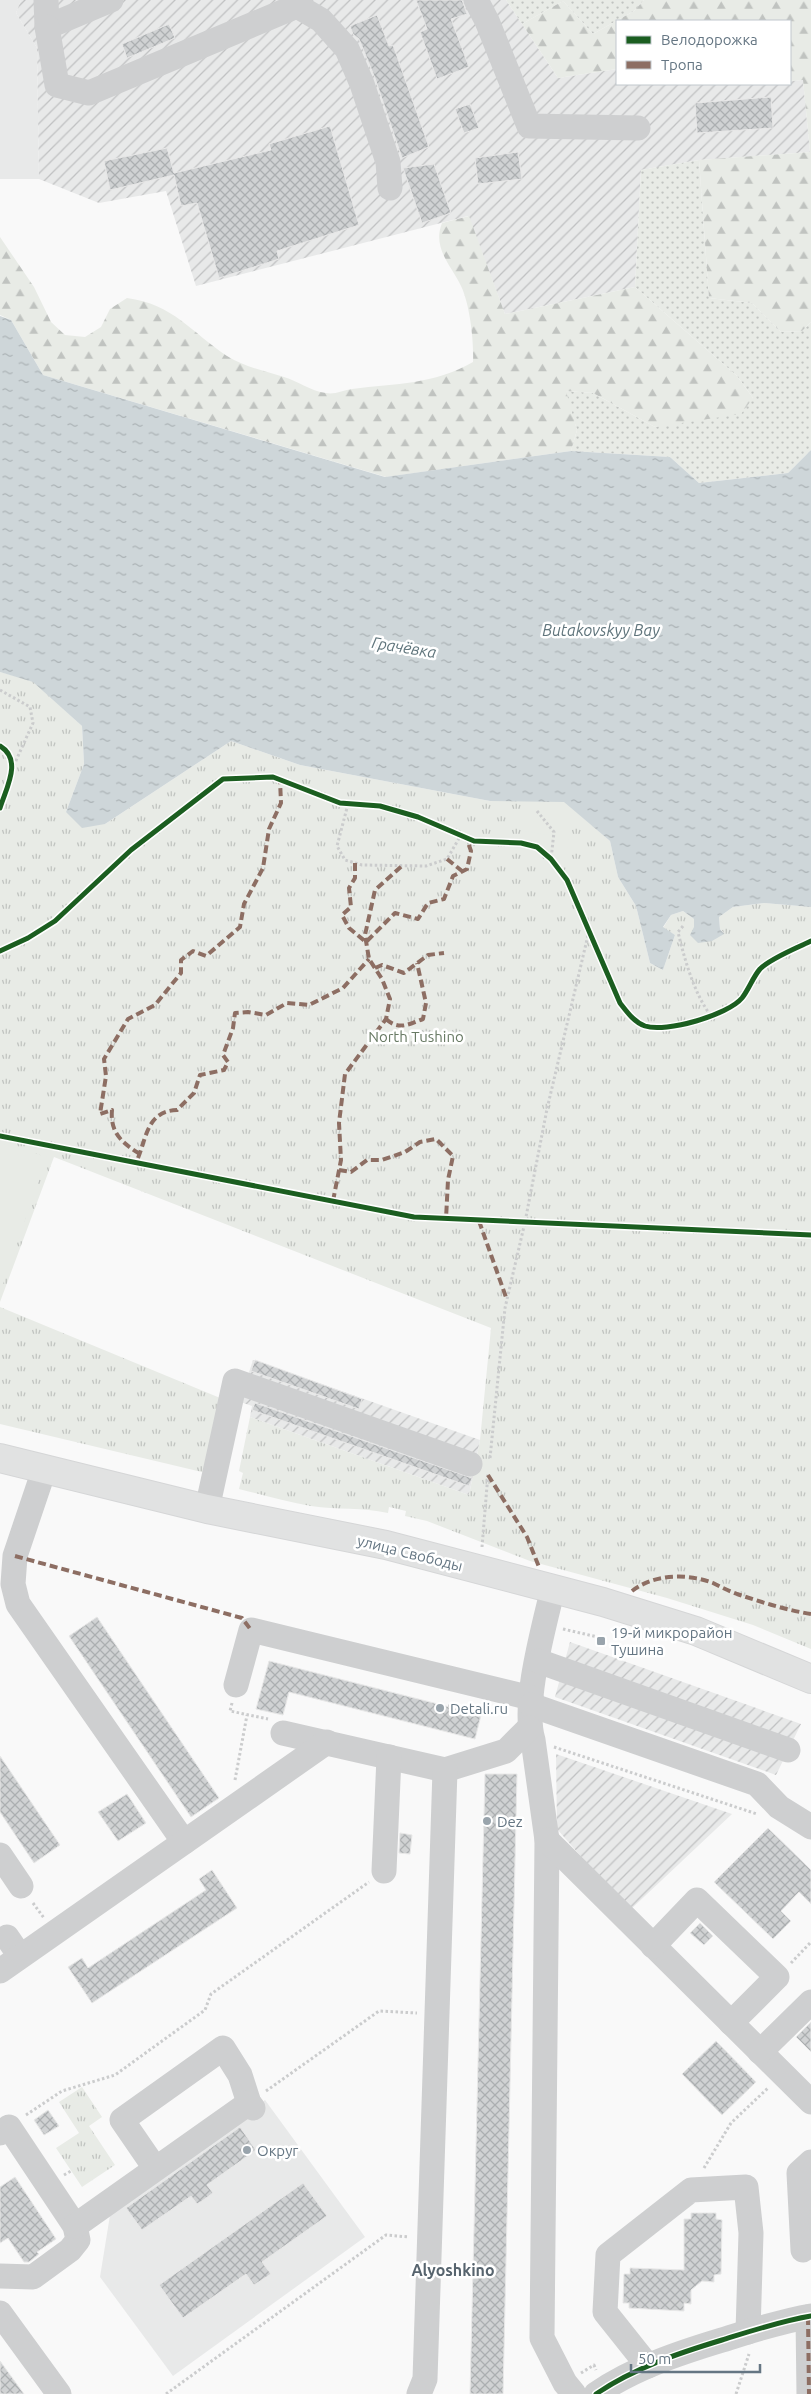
<svg xmlns="http://www.w3.org/2000/svg" width="811" height="2394" font-family="Ubuntu,sans-serif">
  <style>
    .built { fill: #e8e9e9 }
    .industrial { fill: url(#industrial-furrows) }
    .grass { fill: url(#grass-dots) }
    .forest { fill: url(#forest-firs) }
    .park { fill: url(#park-tufts) }
    .pitch { fill: #e8ebe6 }
    .water { fill: url(#water-ripples) }
    .building { fill: url(#building-cross-hatch); stroke: #e8e8e8 }
    .lines { fill: none; stroke-linecap: round; stroke-linejoin: round }
    .major-casing { stroke: #d5d6d7; stroke-width: 30 }
    .path { stroke: #cbcccd; stroke-width: 3; stroke-dasharray: 2.5 2.5; stroke-linecap: butt }
    .minor { stroke: #cecfd0; stroke-width: 25 }
    .major { stroke: #e1e2e2; stroke-width: 28 }
    .quiet { stroke: #8d6e63; stroke-width: 4; stroke-dasharray: 8 4; stroke-linecap: butt }
    .cycleway-casing { stroke: #fff; stroke-width: 8 }
    .cycleway { stroke: #1b5e20; stroke-width: 5 }
    .poi-dot { fill: #99a4ac; stroke: #fff; stroke-width: 2 }
    .labels { text-anchor: middle; dominant-baseline: central; stroke-width: 5; stroke-linejoin: round; paint-order: stroke }
    .park-label { font-size: 15px; fill: #687a64; stroke: #fff }
    .street-label { font-size: 15px; fill: #657683; stroke: #fff }
    .poi-label { font-size: 15px; fill: #657683; stroke: #fff; text-anchor: start }
    .water-label { font-size: 16px; font-style: italic; fill: #60757c; stroke: #fff }
    .neighbourhood-label { font-size: 16px; font-weight: bold; fill: #57646e; stroke: #fff }
  </style>
  <defs>
    <pattern id="industrial-furrows" width="10" height="10" patternUnits="userSpaceOnUse" patternTransform="scale(1.25)"><rect width="10" height="10" fill="#e8e9e9"/><path d="M-1 1l2-2M0 10L10 0M9 11l2-2" fill="none" stroke="#c0c1c2"/></pattern>
    <pattern id="grass-dots" width="8" height="8" patternUnits="userSpaceOnUse" patternTransform="scale(1.25)"><rect width="8" height="8" fill="#e8ebe6"/><path d="M2 2h.1M6 6h.1" fill="none" stroke="#c0c3c0" stroke-width="1.8" stroke-linecap="round"/></pattern>
    <pattern id="forest-firs" width="22" height="20" patternUnits="userSpaceOnUse" patternTransform="scale(1.25)"><rect width="22" height="20" fill="#e8ebe6"/><path d="M5 1l3.5 6h-7zM16 11l3.5 6h-7z" fill="#c0c3c0"/></pattern>
    <pattern id="park-tufts" width="24" height="20" patternUnits="userSpaceOnUse" patternTransform="scale(1.25)"><rect width="24" height="20" fill="#e8ebe6"/><path d="M3 7l-1-3M5 7V3M7 7l1-3M15 17l-1-3M17 17v-4M19 17l1-3" fill="none" stroke="#c0c3c0"/></pattern>
    <pattern id="water-ripples" width="26" height="14" patternUnits="userSpaceOnUse" patternTransform="scale(1.25)"><rect width="26" height="14" fill="#ced6d9"/><path d="M2 4q2-2 4 0t4 0M15 11q2-2 4 0t4 0" fill="none" stroke="#abb2b5"/></pattern>
    <pattern id="building-cross-hatch" width="8" height="8" patternUnits="userSpaceOnUse" patternTransform="scale(1.25)"><rect width="8" height="8" fill="#d0d2d3"/><path d="M0 0l8 8M0 8l8-8" fill="none" stroke="#acafb1"/></pattern>
  </defs>
  <rect width="100%" height="100%" fill="#f9f9f9"/>
  <g class="built">
    <path d="M 0,0 L 21,0 L 16,13 L 37,48 L 39,179 L 0,179 Z"/>
    <path d="M 265,2100 L 365,2237 L 173,2376 L 100,2277 L 111,2209 Z"/>
  </g>
  <g class="industrial">
    <path d="M 21,0 L 506,0 L 558,78 L 617,69 L 617,84 L 790,84 L 790,81 L 803,80 L 810,152 L 699,160 L 641,170 L 635,287 L 505,314 L 468,216 L 196,286 L 166,191 L 99,203 L 39,179 L 37,48 L 16,13 Z"/>
    <path d="M 253,1360 L 480,1440 L 469,1495 L 250,1417 L 252,1406 L 229,1398 L 246,1381 Z"/>
    <path d="M 570,1642 L 801,1724 L 776,1775 L 555,1697 Z"/>
    <path d="M 556,1754 L 732,1814 L 629,1911 L 557,1829 Z"/>
  </g>
  <g class="grass">
    <path d="M 506,0 L 644,0 L 634,11 L 593,34 L 563,1 L 522,24 Z"/>
    <path d="M 699,160 L 709,298 L 752,303 L 781,332 L 802,331 L 811,322 L 811,450 L 788,473 L 699,483 L 670,457 L 571,451 L 577,430 L 565,391 L 593,393 L 655,427 L 753,398 L 737,376 L 635,287 L 641,170 Z"/>
  </g>
  <g class="forest">
    <path d="M 644,0 L 811,0 L 811,322 L 802,331 L 781,332 L 752,303 L 709,298 L 699,160 L 810,152 L 803,80 L 790,81 L 790,21 L 617,21 L 617,69 L 558,78 L 522,24 L 563,1 L 593,34 L 634,11 Z"/>
    <path d="M 469,216 L 505,314 L 635,287 L 737,376 L 753,398 L 741,414 L 655,427 L 593,393 L 566,391 L 577,430 L 571,451 L 386,477 L 43,375 L 11,320 L 0,315 L 0,237 L 34,287 L 51,322 L 65,335 L 85,337 L 101,327 L 110,309 L 127,298 C 173,304 191,332 227,356 C 245,367 265,371 284,377 C 298,381 310,391 326,393 C 334,395 344,390 352,389 C 397,383 433,385 473,362 C 474,341 470,305 461,286 C 451,265 432,248 442,223 Z"/>
  </g>
  <g class="park">
    <path d="M 0,672 L 33,681 L 82,726 L 84,764 L 66,812 L 105,824 L 231,741 L 300,765 L 490,801 L 564,801 L 610,841 L 618,877 L 636,906 L 650,963 L 663,970 L 675,935 L 663,928 L 671,915 L 683,911 L 694,919 L 694,927 L 724,933 L 720,929 L 719,917 L 733,907 L 764,903 L 811,907 L 811,1649 L 753,1625 L 667,1598 L 530,1561 L 427,1521 L 405,1516 L 406,1511 L 389,1507 L 388,1513 C 362,1507 337,1510 311,1506 C 287,1502 263,1495 239,1489 L 243,1473 L 239,1471 L 250,1417 L 469,1495 L 480,1440 L 491,1328 L 54,1157 L 0,1302 Z"/>
    <path d="M 0,1307 L 225,1400 L 206,1473 L 0,1424 Z"/>
    <path d="M 82,2087 L 102,2117 L 89,2126 L 115,2165 L 82,2187 L 56,2148 L 79,2133 L 59,2102 Z"/>
  </g>
  <g class="pitch">
    <path d="M 523,801 L 564,801 L 572,809 L 567,849 L 545,845 L 547,835 L 523,831 Z"/>
    <path d="M 0,1143 L 47,1157 L 0,1293 Z"/>
  </g>
  <path class="water" d="M 0,316 L 11,320 L 43,375 L 385,477 L 571,451 L 670,457 L 699,483 L 788,473 L 811,450 L 811,907 L 764,903 L 733,907 L 719,917 L 720,929 L 724,934 L 712,941 L 698,943 L 690,935 L 694,927 L 694,919 L 683,911 L 671,915 L 663,927 L 675,935 L 663,970 L 650,963 L 636,906 L 618,877 L 610,841 L 564,802 L 490,801 L 300,765 L 231,741 L 105,824 L 82,828 L 66,812 L 84,764 L 82,726 L 33,682 L 0,672 Z"/>
  <g class="building">
    <path d="M 416,0 L 462,0 L 467,14 L 451,19 L 469,67 L 437,79 L 420,32 L 427,29 Z"/>
    <path d="M 377,15 L 389,46 L 393,45 L 429,147 L 402,158 L 375,78 L 359,39 L 353,34 L 350,26 Z"/>
    <path d="M 169,24 L 175,38 L 127,58 L 122,44 Z"/>
    <path d="M 771,97 L 773,128 L 697,133 L 695,103 Z"/>
    <path d="M 470,104 L 479,128 L 464,133 L 455,109 Z"/>
    <path d="M 330,126 L 359,225 L 277,251 L 279,259 L 219,278 L 197,203 L 181,206 L 174,175 L 110,190 L 104,161 L 167,148 L 174,173 L 271,150 L 269,144 Z"/>
    <path d="M 518,152 L 522,179 L 478,184 L 475,158 Z"/>
    <path d="M 434,164 L 451,213 L 422,223 L 403,168 Z"/>
    <path d="M 255,1360 L 362,1399 L 359,1409 L 251,1371 Z"/>
    <path d="M 255,1403 L 472,1478 L 469,1486 L 252,1410 Z"/>
    <path d="M 97,1617 L 219,1798 L 191,1817 L 69,1636 Z"/>
    <path d="M 269,1661 L 481,1715 L 475,1739 L 289,1692 L 283,1715 L 256,1709 Z"/>
    <path d="M 0,1756 L 60,1845 L 34,1863 L 0,1812 Z"/>
    <path d="M 485,1774 L 517,1774 L 503,2394 L 470,2394 Z"/>
    <path d="M 127,1794 L 146,1823 L 118,1841 L 98,1812 Z"/>
    <path d="M 768,1828 L 811,1870 L 811,1904 L 799,1892 L 781,1911 L 791,1921 L 773,1939 L 714,1882 Z"/>
    <path d="M 400,1833 L 412,1835 L 410,1854 L 399,1853 Z"/>
    <path d="M 212,1870 L 237,1908 L 92,2003 L 68,1967 L 82,1958 L 88,1968 L 206,1890 L 199,1879 Z"/>
    <path d="M 700,1923 L 713,1936 L 704,1945 L 690,1933 Z"/>
    <path d="M 811,2022 L 811,2052 L 796,2037 Z"/>
    <path d="M 716,2041 L 756,2082 L 722,2115 L 682,2074 Z"/>
    <path d="M 48,2110 L 59,2126 L 44,2135 L 34,2120 Z"/>
    <path d="M 240,2127 L 256,2150 L 207,2185 L 213,2193 L 202,2201 L 197,2204 L 191,2196 L 142,2230 L 126,2208 Z"/>
    <path d="M 15,2177 L 56,2239 L 37,2252 L 39,2254 L 29,2262 L 24,2262 L 8,2238 L 0,2243 L 0,2187 Z"/>
    <path d="M 303,2183 L 327,2216 L 262,2262 L 271,2274 L 254,2285 L 246,2274 L 183,2318 L 159,2285 Z"/>
    <path d="M 691,2213 L 716,2213 L 716,2219 L 722,2220 L 721,2274 L 714,2275 L 714,2282 L 702,2281 L 691,2290 L 691,2304 L 684,2303 L 684,2311 L 629,2308 L 629,2303 L 623,2303 L 624,2274 L 630,2274 L 630,2268 L 684,2270 L 684,2219 L 691,2219 Z"/>
    <path d="M 0,2361 L 24,2394 L 0,2394 Z"/>
  </g>
  <g class="lines">
    <g class="major-casing">
      <path id="major" d="M 0,1458 L 207,1509 L 386,1545 L 603,1602 L 696,1631 L 811,1679"/>
    </g>
    <g class="path">
      <path d="M 0,690 L 30,707 L 33,723 L 14,765"/>
      <path d="M 348,804 L 337,846 L 345,860 L 362,865 L 426,866 L 447,859 L 461,835"/>
      <path d="M 537,811 L 554,832 L 551,859"/>
      <path d="M 683,926 L 678,932 C 685,961 694,993 711,1016"/>
      <path d="M 490,1458 L 505,1308 L 525,1222 L 547,1109 L 589,931"/>
      <path d="M 482,1547 L 488,1474"/>
      <path d="M 563,1629 L 602,1638"/>
      <path d="M 232,1703 L 230,1711 L 268,1719"/>
      <path d="M 448,1706 L 449,1706"/>
      <path d="M 554,1747 L 757,1814"/>
      <path d="M 235,1780 L 247,1715"/>
      <path d="M 33,1903 L 44,1918"/>
      <path d="M 791,1963 L 811,1942"/>
      <path d="M 266,2091 L 379,2011 L 417,2013"/>
      <path d="M 26,2115 L 62,2091 L 115,2075 L 205,2010 L 211,1994 L 369,1882"/>
      <path d="M 704,2168 L 731,2123 L 768,2088"/>
      <path d="M 64,2175 L 71,2171"/>
      <path d="M 581,2373 L 594,2365 L 596,2370"/>
      <path d="M 166,2394 L 386,2235 L 409,2237"/>
      <path d="M 736,2394 L 749,2354"/>
    </g>
    <g class="minor">
      <path d="M 46,0 L 47,27 L 111,0"/>
      <path d="M 476,0 L 487,21 L 529,126 L 638,128"/>
      <path d="M 47,27 L 57,85 L 89,93 L 297,6 L 321,20 L 347,49 L 362,84 L 388,162 L 390,188"/>
      <path d="M 44,1470 L 15,1556 L 13,1584 L 18,1604 L 184,1842"/>
      <path d="M 207,1509 L 235,1381 L 470,1464"/>
      <path d="M 553,1588 C 544,1627 522,1704 533,1740 L 547,1840 L 542,2338 L 565,2383 L 574,2394"/>
      <path d="M 538,1661 L 788,1750"/>
      <path d="M 236,1685 L 251,1630 L 531,1698"/>
      <path d="M 531,1705 L 757,1784 L 779,1807 L 811,1827"/>
      <path d="M 283,1733 L 445,1770 L 506,1751 L 529,1728"/>
      <path d="M 547,1840 L 811,2102"/>
      <path d="M 0,1855 L 21,1886"/>
      <path d="M 384,1871 L 389,1757"/>
      <path d="M 7,1937 L 20,1956"/>
      <path d="M 653,1946 L 697,1900 L 777,1977 L 731,2023"/>
      <path d="M 0,1971 L 327,1742"/>
      <path d="M 760,2052 L 811,2002"/>
      <path d="M 0,2133 L 9,2127 L 75,2226 L 78,2240 L 70,2250 L 33,2277 L 0,2276"/>
      <path d="M 155,2168 L 122,2120 L 223,2048 L 240,2075 L 249,2103"/>
      <path d="M 75,2226 L 249,2103 L 253,2108"/>
      <path d="M 803,2250 L 799,2173 L 811,2162"/>
      <path d="M 0,2313 L 59,2394"/>
      <path d="M 808,2317 L 809,2394"/>
      <path d="M 648,2366 L 605,2312 L 608,2255 L 691,2190 L 746,2187 L 751,2233 L 748,2332"/>
      <path d="M 419,2394 L 425,2379 L 445,1770"/>
      <path d="M 596,2394 C 634,2368 679,2353 722,2340 C 751,2331 781,2321 811,2316"/>
    </g>
    <use href="#major" class="major"/>
    <g class="quiet">
      <path d="M 447,859 L 462,871"/>
      <path d="M 355,863 L 355,878 L 349,888 L 351,907 L 342,915 L 349,928 L 366,942 L 395,913 L 418,919 L 428,903 L 444,899 L 453,876 L 467,869 L 471,851 L 466,837"/>
      <path d="M 375,968 L 382,965 L 404,973 L 428,955 L 444,953"/>
      <path d="M 386,1019 C 399,1031 409,1024 423,1019 L 426,1003 L 417,963"/>
      <path d="M 140,1154 C 122,1143 110,1133 112,1110 L 100,1114 L 106,1076 L 104,1059 L 128,1019 L 155,1005 L 181,973 L 181,960 L 193,951 L 206,956 L 240,927 L 244,904 L 263,868 L 269,829 L 281,803 L 280,780"/>
      <path d="M 138,1158 C 147,1135 148,1111 177,1110 L 194,1093 L 200,1075 L 224,1070 L 228,1062 L 223,1055 L 233,1028 L 235,1013 L 248,1012 L 266,1015 L 287,1003 L 309,1005 L 343,988 L 369,959"/>
      <path d="M 339,1170 L 351,1172 L 367,1160 L 382,1160 L 405,1152 L 420,1142 L 436,1139 L 453,1156 L 448,1180 L 446,1219"/>
      <path d="M 333,1201 L 341,1160 L 339,1123 L 345,1074 L 386,1019 L 390,999 L 382,979 L 369,959 L 365,935 L 375,890 L 404,864"/>
      <path d="M 479,1221 L 507,1300"/>
      <path d="M 488,1475 L 527,1537 L 539,1567"/>
      <path d="M 15,1556 L 242,1618 L 251,1630"/>
      <path d="M 632,1591 C 654,1574 687,1573 713,1583 C 721,1587 729,1591 737,1594 C 761,1602 786,1610 811,1614"/>
      <path d="M 808,2317 L 809,2394"/>
    </g>
    <g class="cycleway-casing">
      <g id="cycleway">
        <path d="M 0,746 C 23,760 6,788 0,808"/>
        <path d="M 0,951 L 28,938 L 55,921 L 131,850 L 223,779 L 273,777 L 340,803 L 380,806 L 418,817 L 474,841 L 521,843 L 537,847 L 551,859 L 567,880 L 620,1003 C 627,1012 634,1022 645,1026 C 666,1033 728,1015 742,998 C 749,989 753,977 760,969 C 771,958 797,948 811,941"/>
        <path d="M 0,1136 L 414,1217 L 811,1235"/>
        <path d="M 596,2394 C 634,2368 679,2353 722,2340 C 751,2331 781,2321 811,2316"/>
      </g>
    </g>
    <use href="#cycleway" class="cycleway"/>
  </g>
  <g class="poi-dot">
    <rect x="596" y="1636" width="10" height="10" rx="2.5"/>
    <circle cx="440" cy="1708" r="5"/>
    <circle cx="487" cy="1821" r="5"/>
    <circle cx="247" cy="2150" r="5"/>
  </g>
  <g class="labels">
    <g class="park-label">
      <text x="416" y="1036">North Tushino</text>
    </g>
    <g class="street-label">
      <text transform="translate(410 1553) rotate(14)">улица Свободы</text>
    </g>
    <g class="poi-label">
      <text x="611" y="1632">19-й микрорайон<tspan x="611" dy="17">Тушина</tspan></text>
      <text x="450" y="1708">Detali.ru</text>
      <text x="497" y="1821">Dez</text>
      <text x="257" y="2150">Округ</text>
    </g>
    <g class="water-label">
      <text x="601" y="630">Butakovskyy Bay</text>
      <text transform="translate(404 647) rotate(9)">Грачёвка</text>
    </g>
    <g class="neighbourhood-label">
      <text x="453" y="2270">Alyoshkino</text>
    </g>
  </g>
  <rect x="616" y="20" width="175" height="65" fill="#ffffff" stroke="#c1c8cd"/>
  <rect x="626" y="36" width="25" height="8" fill="#1b5e20" stroke="#c1c8cd"/>
  <text x="661" y="45" font-size="15" fill="#657683">Велодорожка</text>
  <rect x="626" y="61" width="25" height="8" fill="#8d6e63" stroke="#c1c8cd"/>
  <text x="661" y="70" font-size="15" fill="#657683">Тропа</text>
  <path d="M631 2364v8h129v-8" fill="none" stroke="#657683" stroke-width="2.5"/>
  <text x="638" y="2364" font-size="15" fill="#657683" stroke="#ffffff" stroke-width="4" paint-order="stroke">50 m</text>
</svg>
